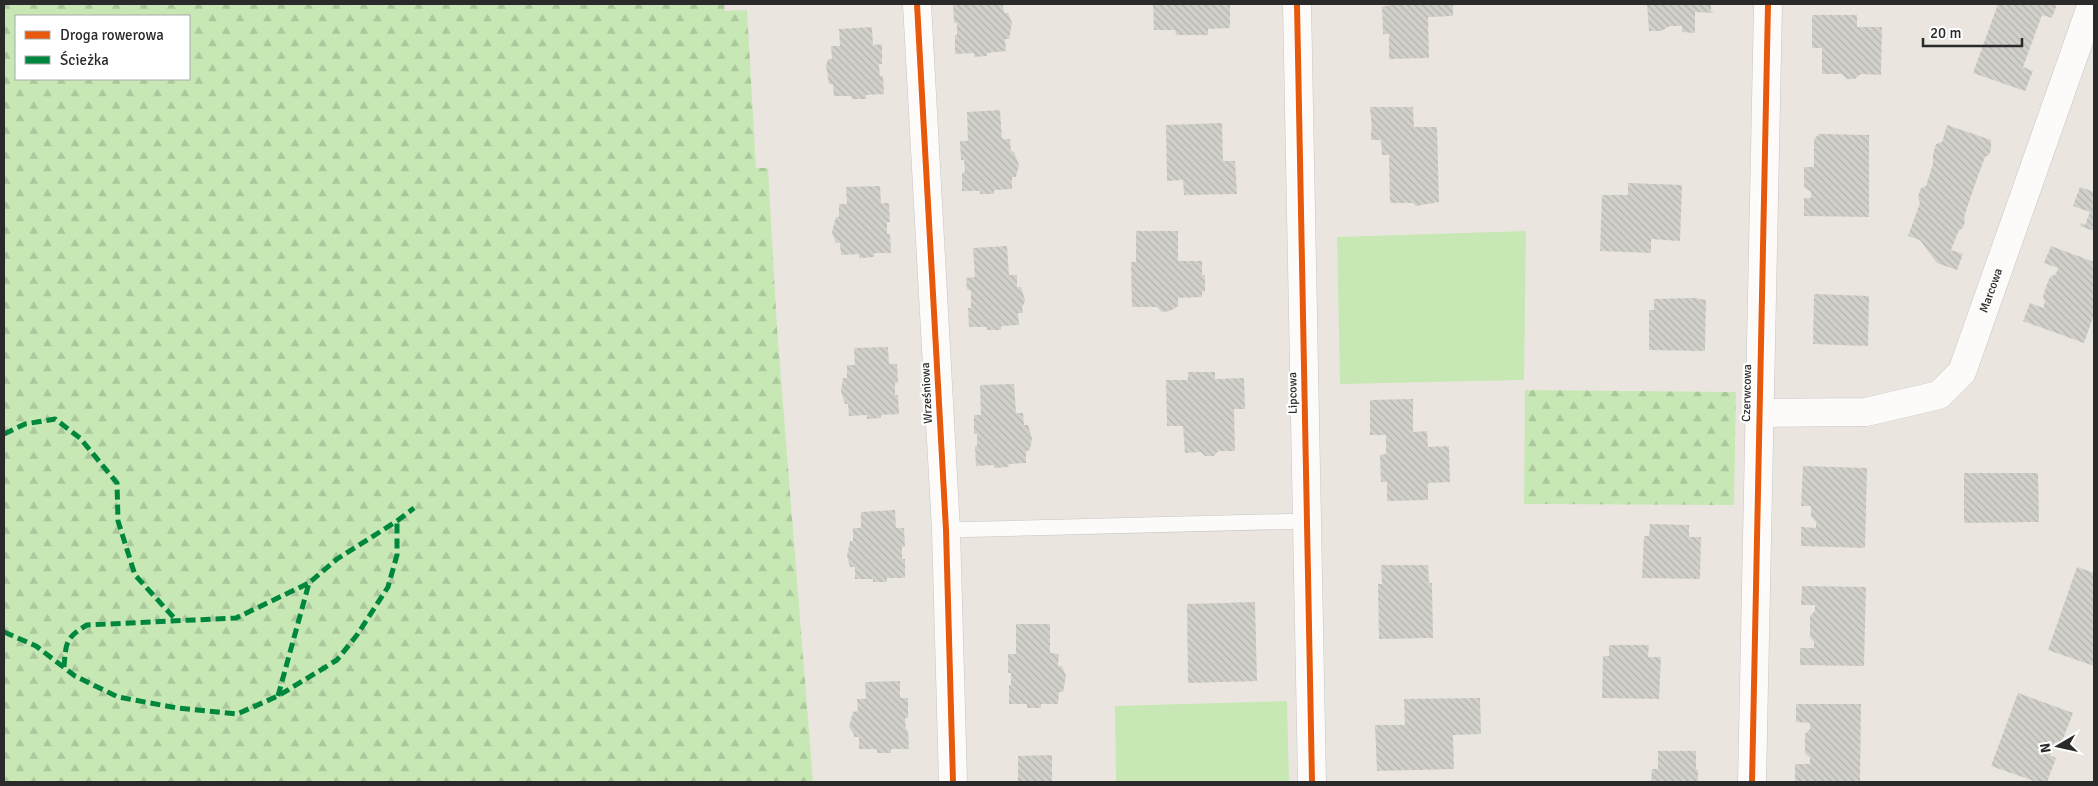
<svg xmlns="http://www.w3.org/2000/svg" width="2098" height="786" font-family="Signika,sans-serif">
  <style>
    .grass { fill: #c7e8b5 }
    .forest { fill: url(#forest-firs); fill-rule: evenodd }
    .building { fill: url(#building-back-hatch) }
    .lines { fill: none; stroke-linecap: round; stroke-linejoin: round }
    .lane-casing { stroke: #c7c5c5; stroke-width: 16 }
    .street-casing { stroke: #c7c5c5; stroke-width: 29 }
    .lane { stroke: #fcfbfa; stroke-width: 15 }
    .street { stroke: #fcfbfa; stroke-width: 28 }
    .quiet { stroke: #00873e; stroke-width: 5; stroke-dasharray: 10 5; stroke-linecap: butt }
    .cycleway-casing { stroke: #fff; stroke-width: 9 }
    .cycleway { stroke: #e8590c; stroke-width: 6 }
    .labels { text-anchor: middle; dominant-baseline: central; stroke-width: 4.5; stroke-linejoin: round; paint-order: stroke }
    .street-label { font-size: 12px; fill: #2a2a2a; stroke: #fff }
  </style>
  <defs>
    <pattern id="forest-firs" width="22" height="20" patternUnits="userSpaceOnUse" patternTransform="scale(1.25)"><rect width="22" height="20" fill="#c7e8b5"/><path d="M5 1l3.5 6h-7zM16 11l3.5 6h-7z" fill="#abc79c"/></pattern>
    <pattern id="building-back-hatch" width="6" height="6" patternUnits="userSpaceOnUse" patternTransform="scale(1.25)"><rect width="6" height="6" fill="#d2d0cb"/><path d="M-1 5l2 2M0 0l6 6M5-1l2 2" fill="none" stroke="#b4b3ae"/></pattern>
  </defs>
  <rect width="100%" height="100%" fill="#eae6df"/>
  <g class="grass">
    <path d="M 1526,231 L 1524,380 L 1340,384 L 1337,237 Z"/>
    <path d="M 1287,701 L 1289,782 L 1116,782 L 1115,706 Z"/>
  </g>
  <g class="forest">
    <path d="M 4,4 L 724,4 L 725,11 L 747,10 L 756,168 L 768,168 L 777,328 L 813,782 L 4,782 ZM 16,16 L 189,16 L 189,79 L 16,79 Z"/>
    <path d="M 1525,390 L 1736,392 L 1734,505 L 1524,504 Z"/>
  </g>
  <g class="building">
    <path d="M 953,4 L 1003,4 L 1004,13 L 1008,13 L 1012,23 L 1009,39 L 1005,39 L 1006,51 L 987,53 L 987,56 L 974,57 L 974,53 L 955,54 L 955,35 L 957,35 L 957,23 L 954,23 Z"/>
    <path d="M 1153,4 L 1230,5 L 1230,28 L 1208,29 L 1208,35 L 1176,35 L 1175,30 L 1154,30 Z"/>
    <path d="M 1388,4 L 1453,4 L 1453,16 L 1428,17 L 1429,58 L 1389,59 L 1389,34 L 1383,34 L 1382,6 L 1388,6 Z"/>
    <path d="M 1647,4 L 1711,4 L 1711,11 L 1714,13 L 1695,12 L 1695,33 L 1682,32 L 1682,26 L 1670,26 L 1661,31 L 1649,31 Z"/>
    <path d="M 1998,4 L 2057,4 L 2052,18 L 2042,15 L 2023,67 L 2033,71 L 2025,91 L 1973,73 Z"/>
    <path d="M 1812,15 L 1857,15 L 1857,27 L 1882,27 L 1881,75 L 1861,74 L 1855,79 L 1847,79 L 1842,74 L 1822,74 L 1822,48 L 1812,48 Z"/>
    <path d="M 872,27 L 873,45 L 882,44 L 882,64 L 879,64 L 880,76 L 883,76 L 884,94 L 866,95 L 866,99 L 852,99 L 851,96 L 834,96 L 833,84 L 829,84 L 826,66 L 828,59 L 832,59 L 831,46 L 840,46 L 839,29 Z"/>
    <path d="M 1370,107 L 1413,107 L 1414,127 L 1437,127 L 1439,202 L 1416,206 L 1413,203 L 1390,203 L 1389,155 L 1382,155 L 1381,140 L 1371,140 L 1371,130 L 1372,129 Z"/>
    <path d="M 1000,110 L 1002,139 L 1010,139 L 1011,151 L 1014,152 L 1019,165 L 1016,177 L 1012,177 L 1012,189 L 994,190 L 994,194 L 980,194 L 980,191 L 962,191 L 962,173 L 965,172 L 964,160 L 961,160 L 960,141 L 968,141 L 967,112 Z"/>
    <path d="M 1222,123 L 1223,161 L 1235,161 L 1237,194 L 1184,195 L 1183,180 L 1167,181 L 1166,125 Z"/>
    <path d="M 1947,125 L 1991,140 L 1991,149 L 1989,155 L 1985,157 L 1974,187 L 1964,217 L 1965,221 L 1963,228 L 1959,230 L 1951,250 L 1963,254 L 1957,270 L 1937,263 L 1920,240 L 1908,236 L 1920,203 L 1918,197 L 1921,188 L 1926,186 L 1933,164 L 1933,154 L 1936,144 L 1942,142 Z"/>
    <path d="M 1819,134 L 1869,135 L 1869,217 L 1804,216 L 1804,198 L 1811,198 L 1811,192 L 1804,187 L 1804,167 L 1814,167 L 1814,139 Z"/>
    <path d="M 1628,183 L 1682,185 L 1680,241 L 1651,239 L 1651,253 L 1600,251 L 1602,195 L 1628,195 Z"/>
    <path d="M 880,186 L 881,203 L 889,203 L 890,222 L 887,222 L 887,234 L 890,234 L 891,253 L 874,253 L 874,257 L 859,258 L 859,254 L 841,255 L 840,243 L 836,243 L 832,232 L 836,217 L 839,217 L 839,204 L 847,204 L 846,187 Z"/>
    <path d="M 2080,187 L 2094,192 L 2094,231 L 2080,226 L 2081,223 L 2085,225 L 2090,212 L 2073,206 Z"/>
    <path d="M 1136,231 L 1178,231 L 1178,261 L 1202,261 L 1202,275 L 1205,275 L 1205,291 L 1202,292 L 1202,297 L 1178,298 L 1178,306 L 1170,311 L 1162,312 L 1157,307 L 1132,307 L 1131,262 L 1136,262 Z"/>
    <path d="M 1007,246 L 1009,275 L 1017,275 L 1017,287 L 1021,287 L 1025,300 L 1022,308 L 1023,313 L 1018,313 L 1019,325 L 1001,326 L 1001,330 L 987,330 L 987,327 L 969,327 L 968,308 L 971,308 L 971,291 L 967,289 L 966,278 L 975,277 L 973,248 Z"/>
    <path d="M 2051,246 L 2094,262 L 2094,314 L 2084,343 L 2023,321 L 2030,303 L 2043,308 L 2045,302 L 2043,296 L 2046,287 L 2050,277 L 2056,274 L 2058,268 L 2044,263 Z"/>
    <path d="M 1814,294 L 1869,296 L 1868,346 L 1813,344 Z"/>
    <path d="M 1695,298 L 1706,300 L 1705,351 L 1649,350 L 1649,310 L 1654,310 L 1654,299 Z"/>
    <path d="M 888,347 L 889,364 L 897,364 L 898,383 L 895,383 L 895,395 L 898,395 L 899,414 L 881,415 L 881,418 L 867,419 L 867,415 L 849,416 L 848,404 L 845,404 L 841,391 L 843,378 L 847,378 L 847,365 L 855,365 L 854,348 Z"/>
    <path d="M 1188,372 L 1215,372 L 1215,379 L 1244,378 L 1245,409 L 1234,409 L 1235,451 L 1218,451 L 1214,456 L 1205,456 L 1201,452 L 1185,453 L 1183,426 L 1167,426 L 1166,380 L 1188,380 Z"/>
    <path d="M 1014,384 L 1016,413 L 1023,413 L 1024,425 L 1028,425 L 1032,438 L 1030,450 L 1026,451 L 1026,463 L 1008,464 L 1009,467 L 994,468 L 994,465 L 976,466 L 975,446 L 977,446 L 977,434 L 974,434 L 974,415 L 981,415 L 980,385 Z"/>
    <path d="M 1413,399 L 1413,432 L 1427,431 L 1428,447 L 1449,446 L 1450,482 L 1428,483 L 1428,500 L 1387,501 L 1387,482 L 1381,482 L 1380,455 L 1386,454 L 1386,435 L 1370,435 L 1370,400 Z"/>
    <path d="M 1803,466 L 1867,468 L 1865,548 L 1801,546 L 1801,527 L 1816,528 L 1816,522 L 1811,516 L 1811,506 L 1801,506 Z"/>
    <path d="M 1964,473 L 2038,473 L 2039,522 L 1964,523 Z"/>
    <path d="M 895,510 L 896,528 L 904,528 L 905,547 L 902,547 L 902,559 L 905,559 L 905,578 L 887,578 L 887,582 L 873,582 L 873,579 L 855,579 L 855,567 L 850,567 L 847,556 L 850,541 L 853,541 L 853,528 L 861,528 L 861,512 Z"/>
    <path d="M 1650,524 L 1689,525 L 1689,537 L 1701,537 L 1700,579 L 1642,578 L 1644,536 L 1649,536 Z"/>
    <path d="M 1381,565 L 1428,565 L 1429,583 L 1432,583 L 1433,638 L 1379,639 L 1378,584 L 1382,584 Z"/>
    <path d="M 2077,567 L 2094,573 L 2094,666 L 2048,650 Z"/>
    <path d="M 1802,586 L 1866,587 L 1864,666 L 1800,665 L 1800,648 L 1814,648 L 1814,642 L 1810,637 L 1810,616 L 1815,611 L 1815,605 L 1801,605 Z"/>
    <path d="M 1255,602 L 1257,681 L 1188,683 L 1187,604 Z"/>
    <path d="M 1016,624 L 1050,624 L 1050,653 L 1059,654 L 1058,666 L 1062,666 L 1066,676 L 1063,692 L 1059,692 L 1058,704 L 1041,704 L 1041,708 L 1027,708 L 1027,704 L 1009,704 L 1009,685 L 1011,685 L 1011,673 L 1008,673 L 1008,654 L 1016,654 Z"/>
    <path d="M 1609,645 L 1649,645 L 1648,657 L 1661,657 L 1659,699 L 1602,698 L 1603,656 L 1609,656 Z"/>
    <path d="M 900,681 L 900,698 L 908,698 L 908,718 L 905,718 L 906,730 L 908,730 L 909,749 L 891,749 L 891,753 L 877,753 L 877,749 L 859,749 L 859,737 L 854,737 L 854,734 L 849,727 L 853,712 L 858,711 L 857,699 L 866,699 L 865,682 Z"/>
    <path d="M 2018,693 L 2073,713 L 2061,744 L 2055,742 L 2050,755 L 2056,758 L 2047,782 L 2037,782 L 1991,766 Z"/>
    <path d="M 1480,698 L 1481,734 L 1453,735 L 1454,769 L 1377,771 L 1375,725 L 1405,725 L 1404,699 Z"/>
    <path d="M 1796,704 L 1861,704 L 1860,782 L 1795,782 L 1795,764 L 1810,764 L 1810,758 L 1805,753 L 1805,734 L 1810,729 L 1810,723 L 1796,722 Z"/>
    <path d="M 1658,751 L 1696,751 L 1696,769 L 1698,770 L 1698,782 L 1651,782 L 1652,769 L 1658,769 Z"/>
    <path d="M 1052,755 L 1052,782 L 1018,782 L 1018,756 Z"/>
  </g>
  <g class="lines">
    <g class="lane-casing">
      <path id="lane" d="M 946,530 L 1307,521"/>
    </g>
    <g class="street-casing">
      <g id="street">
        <path d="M 917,4 L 946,530 L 953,782"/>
        <path d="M 1297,4 L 1312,782"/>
        <path id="s1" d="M 1758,413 L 1866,412 L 1939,395 L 1962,372 L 2092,4"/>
        <path d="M 1752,782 L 1768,4"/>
      </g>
    </g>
    <use href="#lane" class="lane"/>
    <use href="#street" class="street"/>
    <g class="quiet">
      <path d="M 4,434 L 25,424 L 55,419 L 80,438 L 117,483 L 118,521 L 135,575 L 176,620"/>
      <path d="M 4,632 L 36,646 L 75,676 L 118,697 L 177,708 L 237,714 L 278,696 L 337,660 L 357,635 L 388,587 L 397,555 L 397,521"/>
      <path d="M 64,667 C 66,643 65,638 87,625 L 236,618 L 309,583"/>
      <path d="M 278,696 L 309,583 L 337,559 L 397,521 L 414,508"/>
    </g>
    <g class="cycleway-casing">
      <g id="cycleway">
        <path d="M 917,4 L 946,530 L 953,782"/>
        <path d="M 1297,4 L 1312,782"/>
        <path d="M 1752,782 L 1768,4"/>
      </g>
    </g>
    <use href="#cycleway" class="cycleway"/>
  </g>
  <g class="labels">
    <g class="street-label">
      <text stroke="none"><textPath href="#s1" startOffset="302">Marcowa</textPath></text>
      <text transform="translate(927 393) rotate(-93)">Wrześniowa</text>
      <text transform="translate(1293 393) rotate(-91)">Lipcowa</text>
      <text transform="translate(1747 393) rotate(-89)">Czerwcowa</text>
    </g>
  </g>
  <rect width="2098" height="786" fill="none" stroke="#2a2a2a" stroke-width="10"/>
  <rect x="15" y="15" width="175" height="65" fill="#ffffff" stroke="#aaaaaa"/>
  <rect x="25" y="31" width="25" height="8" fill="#e8590c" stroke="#aaaaaa"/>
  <text x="60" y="40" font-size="15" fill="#2a2a2a">Droga rowerowa</text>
  <rect x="25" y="56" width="25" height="8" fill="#00873e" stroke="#aaaaaa"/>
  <text x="60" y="65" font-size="15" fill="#2a2a2a">Ścieżka</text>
  <g transform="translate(2058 746) rotate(261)" stroke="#ffffff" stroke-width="4" paint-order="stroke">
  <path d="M0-4L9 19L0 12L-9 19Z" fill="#2a2a2a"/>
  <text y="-8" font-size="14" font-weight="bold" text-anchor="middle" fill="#2a2a2a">N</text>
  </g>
  <path d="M1923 38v8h99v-8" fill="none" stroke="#2a2a2a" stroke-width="2.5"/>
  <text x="1930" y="38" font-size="15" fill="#2a2a2a" stroke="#ffffff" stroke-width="4" paint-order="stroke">20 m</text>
</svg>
